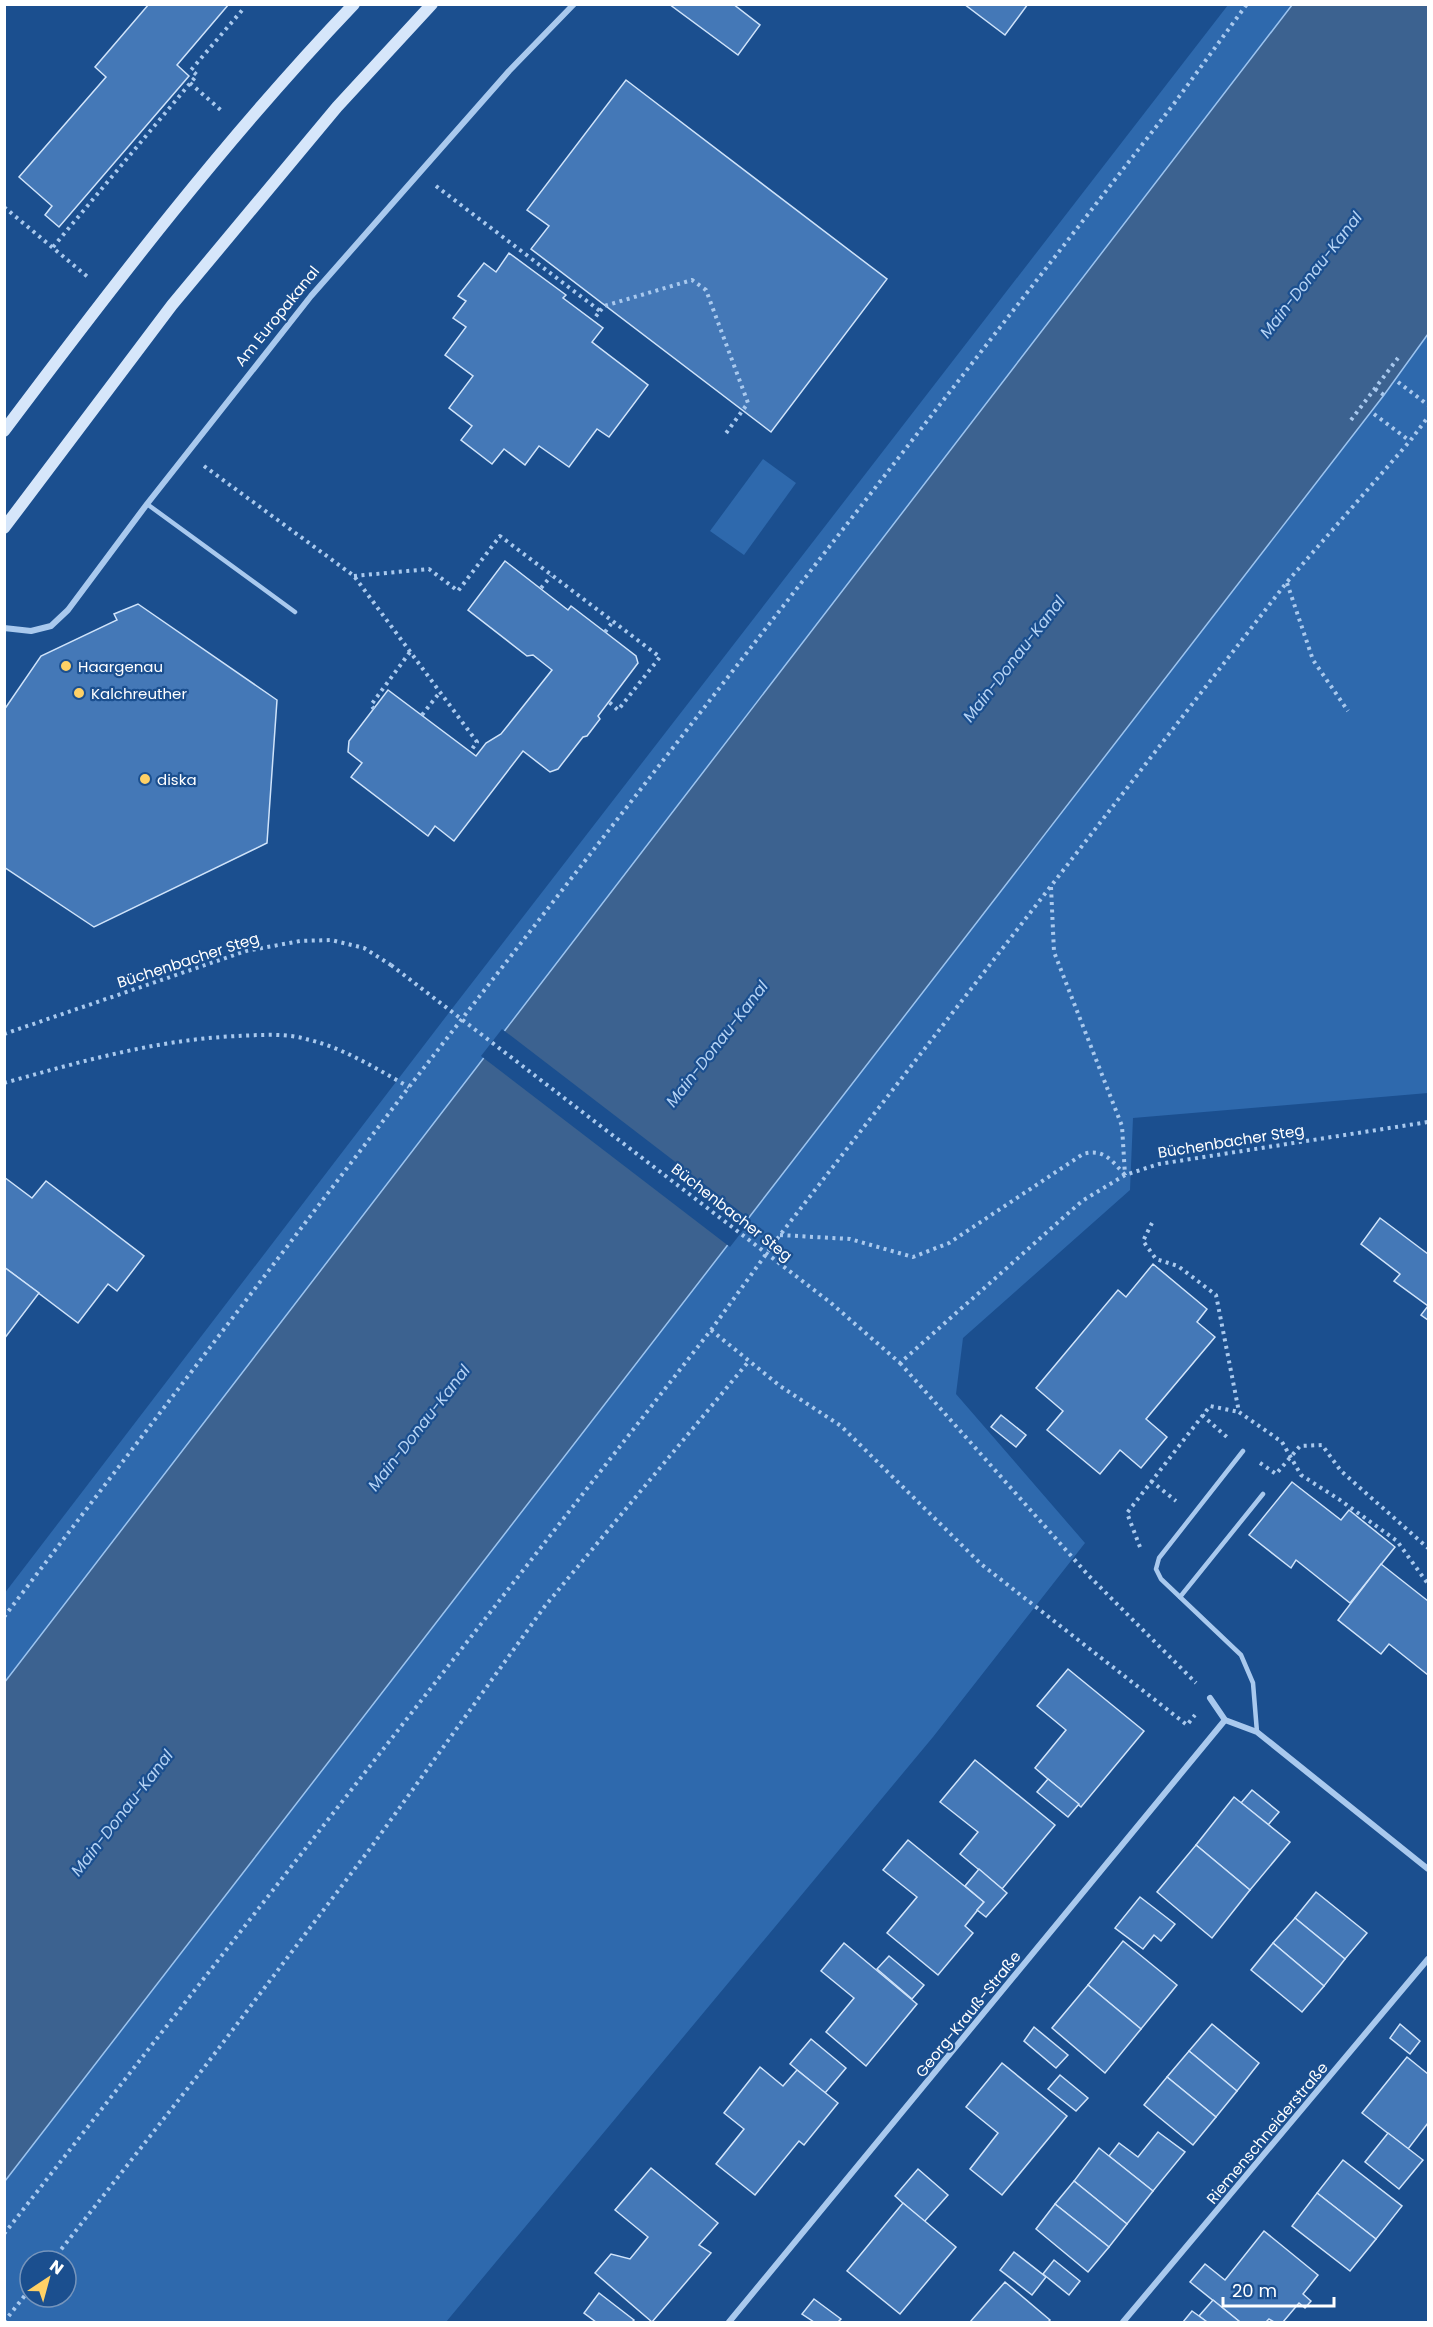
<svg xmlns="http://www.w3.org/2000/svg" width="1433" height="2327" font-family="Poppins,sans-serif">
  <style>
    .green { fill: #2e69ad; fill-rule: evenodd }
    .water { fill: #3c6290; stroke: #9cc4f0; stroke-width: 1.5 }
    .pier { fill: #1b4f8f }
    .building { fill: #4478b7; stroke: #cfe3fa; stroke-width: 1.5 }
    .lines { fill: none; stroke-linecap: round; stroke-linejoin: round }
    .path { stroke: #a9c9ee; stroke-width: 4; stroke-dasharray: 3 4.5; stroke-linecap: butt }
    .lane { stroke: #a9c9ee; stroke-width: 4.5 }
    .street { stroke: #a9c9ee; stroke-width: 6 }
    .secondary { stroke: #d6e6fa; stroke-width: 12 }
    .path-bridge { stroke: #a9c9ee; stroke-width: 4; stroke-dasharray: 3 4.5; stroke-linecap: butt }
    .poi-dot { fill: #ffd166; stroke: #1b4f8f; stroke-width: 2 }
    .labels { text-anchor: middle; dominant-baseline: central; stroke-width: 4.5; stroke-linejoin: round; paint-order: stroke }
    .street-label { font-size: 15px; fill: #fff; stroke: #1b4f8f }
    .poi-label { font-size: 15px; fill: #fff; stroke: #1b4f8f; text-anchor: start }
    .water-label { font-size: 16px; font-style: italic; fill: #b5d3f5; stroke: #1b4f8f }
  </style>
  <rect width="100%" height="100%" fill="#1b4f8f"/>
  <g class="green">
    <path d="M 1228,5 L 1292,5 L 5,1683 L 4,1594 L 451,1010 Z"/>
    <path d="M 1428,334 L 1428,1093 L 1133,1118 L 1130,1190 L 963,1338 L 956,1394 L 1085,1543 L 933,1737 L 446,2322 L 5,2322 L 4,2181 L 1384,395 ZM 30,2261 L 66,2261 L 66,2297 L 30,2297 Z"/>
    <path d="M 763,459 L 796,483 L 744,555 L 710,531 Z"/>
  </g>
  <path class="water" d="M 1292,5 L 1428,5 L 1428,334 L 1384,395 L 5,2181 L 4,1683 Z"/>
  <path class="pier" d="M 502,1029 L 751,1220 L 730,1247 L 481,1056 Z"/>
  <g class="building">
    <path d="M 149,4 L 229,4 L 177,65 L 189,76 L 59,227 L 45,215 L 52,206 L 19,177 L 106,77 L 95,67 Z"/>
    <path d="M 669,4 L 733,4 L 760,25 L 738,55 Z"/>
    <path d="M 964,4 L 1028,4 L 1005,35 Z"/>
    <path d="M 626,80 L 887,279 L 771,432 L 531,249 L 549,226 L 527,210 Z"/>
    <path d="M 509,253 L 566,295 L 563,298 L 603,328 L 592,342 L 648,385 L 609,437 L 597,429 L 569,467 L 539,446 L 525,465 L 504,449 L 492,464 L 461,440 L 472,426 L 449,408 L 473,376 L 445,355 L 466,327 L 453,318 L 466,301 L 458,296 L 484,263 L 496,272 Z"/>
    <path d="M 505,561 L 568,610 L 571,606 L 605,632 L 636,656 L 638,663 L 598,716 L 600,719 L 587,736 L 583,737 L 558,769 L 550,772 L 523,751 L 454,841 L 435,826 L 428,836 L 351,777 L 362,763 L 348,752 L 349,741 L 388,690 L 476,756 L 486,743 L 501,734 L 552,670 L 533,655 L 527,656 L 468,610 Z"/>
    <path d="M 138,604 L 277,700 L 267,843 L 94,927 L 4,867 L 4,710 L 41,656 L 117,620 L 114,614 Z"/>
    <path d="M 4,1177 L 32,1198 L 46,1181 L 144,1256 L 117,1291 L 108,1284 L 78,1323 L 4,1267 Z"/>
    <path d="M 1380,1218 L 1428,1254 L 1428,1320 L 1421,1315 L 1428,1306 L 1394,1281 L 1400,1274 L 1361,1244 Z"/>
    <path d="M 1153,1264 L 1207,1309 L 1197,1322 L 1215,1337 L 1146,1419 L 1167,1437 L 1141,1468 L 1120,1450 L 1100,1474 L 1047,1430 L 1063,1411 L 1036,1388 L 1118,1290 L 1126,1297 Z"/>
    <path d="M 4,1267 L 39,1293 L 4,1339 Z"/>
    <path d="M 1001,1415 L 1026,1435 L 1016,1447 L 991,1427 Z"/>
    <path d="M 1292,1482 L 1341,1520 L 1349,1510 L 1395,1547 L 1350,1603 L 1296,1560 L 1291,1568 L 1249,1535 Z"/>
    <path d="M 1381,1564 L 1428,1601 L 1428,1675 L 1389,1644 L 1381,1654 L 1338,1620 Z"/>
    <path d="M 1068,1669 L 1144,1731 L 1081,1807 L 1035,1768 L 1066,1730 L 1037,1706 Z"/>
    <path d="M 975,1760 L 1055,1825 L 1002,1889 L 960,1854 L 978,1832 L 940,1802 Z"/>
    <path d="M 1048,1779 L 1079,1804 L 1068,1817 L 1037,1792 Z"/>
    <path d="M 1252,1790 L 1279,1812 L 1268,1825 L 1241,1803 Z"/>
    <path d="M 1234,1797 L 1290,1842 L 1250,1890 L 1196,1845 Z"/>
    <path d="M 908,1840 L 984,1902 L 965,1926 L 973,1933 L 938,1975 L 887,1933 L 917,1897 L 883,1870 Z"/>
    <path d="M 1196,1845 L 1250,1890 L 1212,1938 L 1157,1892 Z"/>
    <path d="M 979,1869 L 1007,1893 L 986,1917 L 977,1910 L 984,1902 L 965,1886 Z"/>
    <path d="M 1316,1892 L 1367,1933 L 1345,1959 L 1295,1918 Z"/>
    <path d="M 1140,1897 L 1175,1924 L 1161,1941 L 1154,1935 L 1143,1949 L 1115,1928 Z"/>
    <path d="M 1295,1918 L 1345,1959 L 1324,1986 L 1273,1943 Z"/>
    <path d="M 1123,1941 L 1177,1985 L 1141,2029 L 1088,1985 Z"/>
    <path d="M 844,1943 L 917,2004 L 866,2066 L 826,2032 L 854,1998 L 821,1971 Z"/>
    <path d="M 1273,1943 L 1324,1986 L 1302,2012 L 1251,1970 Z"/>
    <path d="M 889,1956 L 924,1985 L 912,1999 L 877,1969 Z"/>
    <path d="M 1088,1985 L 1141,2029 L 1105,2073 L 1052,2028 Z"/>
    <path d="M 1212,2024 L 1259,2063 L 1237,2091 L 1189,2051 Z"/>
    <path d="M 1400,2024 L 1420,2041 L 1410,2054 L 1390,2038 Z"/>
    <path d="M 1034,2027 L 1068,2055 L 1056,2068 L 1024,2041 Z"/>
    <path d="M 811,2039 L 846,2068 L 825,2093 L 790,2064 Z"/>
    <path d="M 1189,2051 L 1237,2091 L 1216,2117 L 1167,2077 Z"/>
    <path d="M 1407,2057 L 1428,2074 L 1428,2123 L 1408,2149 L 1362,2113 Z"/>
    <path d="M 1002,2063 L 1067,2116 L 1002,2195 L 970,2169 L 998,2133 L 966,2107 Z"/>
    <path d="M 760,2067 L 783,2086 L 797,2070 L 838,2103 L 804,2145 L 799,2141 L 755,2195 L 716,2164 L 744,2129 L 724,2113 Z"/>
    <path d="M 1060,2075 L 1088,2098 L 1076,2111 L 1048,2089 Z"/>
    <path d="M 1167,2077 L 1216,2117 L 1193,2145 L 1144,2105 Z"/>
    <path d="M 1158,2132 L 1185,2152 L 1153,2191 L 1109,2156 L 1119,2143 L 1138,2157 Z"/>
    <path d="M 1388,2133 L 1423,2160 L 1399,2189 L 1365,2162 Z"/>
    <path d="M 1099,2148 L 1153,2191 L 1127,2224 L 1074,2181 Z"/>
    <path d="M 1343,2160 L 1402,2206 L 1376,2239 L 1317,2193 Z"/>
    <path d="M 651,2168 L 718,2223 L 699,2245 L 711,2253 L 652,2322 L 595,2273 L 611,2254 L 630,2259 L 648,2237 L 615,2210 Z"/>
    <path d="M 918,2169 L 948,2195 L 924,2222 L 895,2196 Z"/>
    <path d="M 1074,2181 L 1127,2224 L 1109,2247 L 1055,2204 Z"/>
    <path d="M 1317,2193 L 1376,2239 L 1350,2271 L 1292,2226 Z"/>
    <path d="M 903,2203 L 956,2247 L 900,2314 L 847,2271 Z"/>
    <path d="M 1055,2204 L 1109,2247 L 1088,2272 L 1036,2229 Z"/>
    <path d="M 1264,2231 L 1318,2275 L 1303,2294 L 1311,2301 L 1305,2308 L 1299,2303 L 1283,2322 L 1274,2322 L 1269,2319 L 1266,2322 L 1240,2322 L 1190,2282 L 1205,2264 L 1225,2280 Z"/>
    <path d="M 1014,2252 L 1046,2277 L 1032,2295 L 1000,2270 Z"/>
    <path d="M 1054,2260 L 1080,2281 L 1069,2295 L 1043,2274 Z"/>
    <path d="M 1005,2282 L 1050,2320 L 1048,2322 L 970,2322 Z"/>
    <path d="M 599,2293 L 634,2320 L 632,2322 L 596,2322 L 584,2313 Z"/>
    <path d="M 814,2299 L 841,2319 L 838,2322 L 814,2322 L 802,2314 Z"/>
    <path d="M 1213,2300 L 1240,2322 L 1207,2322 L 1199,2316 Z"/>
    <path d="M 1192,2311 L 1199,2316 L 1207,2322 L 1183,2322 Z"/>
  </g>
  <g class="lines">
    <g class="path">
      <path d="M 190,83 L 223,112"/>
      <path d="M 436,186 L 600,311 L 593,320"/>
      <path d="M 4,207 L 89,278"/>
      <path d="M 53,247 L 197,75 L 191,70 L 244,8"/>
      <path d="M 600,311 L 604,306 L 692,280 L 706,290 L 748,403 L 724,436"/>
      <path d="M 1398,382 L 1428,405"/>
      <path d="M 1375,389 L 1384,395"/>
      <path d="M 1374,414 L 1410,441"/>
      <path d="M 1351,420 L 1398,358"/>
      <path d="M 204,466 L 354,576 L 477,742 L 470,752"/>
      <path d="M 354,576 L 429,569 L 458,591 L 500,536 L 660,657 L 618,710 L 609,702"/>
      <path d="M 1287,583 L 1313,660 L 1348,711"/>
      <path d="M 541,588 L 551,576"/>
      <path d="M 605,632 L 614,620"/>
      <path d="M 374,709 L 371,705 L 410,652"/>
      <path d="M 422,715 L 440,692"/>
      <path d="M 1051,887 L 1054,952 L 1122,1126 L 1125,1175"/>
      <path d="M 4,1034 L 246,951 L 300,941 L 331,940 L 364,948 L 391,965"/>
      <path d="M 4,1083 C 83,1061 155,1040 237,1036 C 259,1035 285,1033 306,1039 C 344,1048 375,1068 409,1087"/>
      <path d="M 1152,1223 L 1143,1241 L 1156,1259 L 1178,1266 L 1216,1295 L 1239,1412 L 1282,1442 L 1301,1475 L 1340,1500 L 1397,1541 L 1428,1584"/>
      <path d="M 780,1235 L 850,1239 L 913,1257 L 949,1243 L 1083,1154 C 1104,1148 1112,1161 1125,1175"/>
      <path d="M 831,1303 L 900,1363 L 1082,1201 L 1125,1175 L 1159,1164 L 1428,1122"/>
      <path d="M 711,1330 L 780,1386 L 841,1426 L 981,1564 L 1187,1725 L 1195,1715"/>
      <path d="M 900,1363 L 1089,1576 L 1196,1683"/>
      <path d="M 1202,1415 L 1228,1438"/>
      <path d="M 1260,1463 L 1276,1474 L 1300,1446 L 1322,1445 L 1341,1471 L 1428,1548"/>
      <path d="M 1151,1481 L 1176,1501"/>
      <path d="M 1140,1547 L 1127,1513 L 1210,1406 L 1239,1412"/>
      <path d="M 4,1617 L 409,1087 L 1173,105 L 1247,4"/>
      <path d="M 4,2234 L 711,1330 L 780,1235 L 1287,582 L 1410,441 L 1428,417"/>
      <path d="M 52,2261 L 206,2065 L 372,1846 L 545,1606 L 749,1361"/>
      <path d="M 4,2322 L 30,2289"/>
    </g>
    <g class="lane">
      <path d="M 147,504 L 295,612"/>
      <path d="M 1243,1451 L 1159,1558 L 1156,1569 L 1161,1579 L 1241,1655 L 1253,1683 L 1257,1732"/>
      <path d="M 1180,1597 L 1263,1494"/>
    </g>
    <g class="street">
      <path d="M 4,628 L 31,631 L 51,626 L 68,610 L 147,504 L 311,296 L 509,71 L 574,4"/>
      <path d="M 1210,1698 L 1225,1720 L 1257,1732 L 1428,1869"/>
      <path d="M 729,2322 L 1225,1720"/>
      <path d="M 1123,2322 L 1428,1959"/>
    </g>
    <g class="secondary">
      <path d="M 4,431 C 114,284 227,137 354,4"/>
      <path d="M 4,528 L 172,305 L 337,107 L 432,4"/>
    </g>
    <path class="path-bridge" d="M 391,965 L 831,1303"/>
  </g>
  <g class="poi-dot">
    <circle cx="66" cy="666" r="6"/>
    <circle cx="79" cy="693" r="6"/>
    <circle cx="145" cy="779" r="6"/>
  </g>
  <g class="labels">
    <g class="street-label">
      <text transform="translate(277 316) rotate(-51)">Am Europakanal</text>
      <text transform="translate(188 960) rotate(-18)">Büchenbacher Steg</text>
      <text transform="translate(1231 1141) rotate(-9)">Büchenbacher Steg</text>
      <text transform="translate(732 1212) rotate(38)">Büchenbacher Steg</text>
      <text transform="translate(968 2014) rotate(-51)">Georg-Krauß-Straße</text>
      <text transform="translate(1267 2133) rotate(-50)">Riemenschneiderstraße</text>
    </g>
    <g class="poi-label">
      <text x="78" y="666">Haargenau</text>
      <text x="91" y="693">Kalchreuther</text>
      <text x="157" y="779">diska</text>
    </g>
    <g class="water-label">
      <text transform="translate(1311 275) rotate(-52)">Main-Donau-Kanal</text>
      <text transform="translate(1014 659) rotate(-52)">Main-Donau-Kanal</text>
      <text transform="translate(717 1044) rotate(-52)">Main-Donau-Kanal</text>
      <text transform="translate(419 1428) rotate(-52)">Main-Donau-Kanal</text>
      <text transform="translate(122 1813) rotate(-52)">Main-Donau-Kanal</text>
    </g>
  </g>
  <rect width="1433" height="2327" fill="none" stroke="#ffffff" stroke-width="12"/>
  <g transform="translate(48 2279) rotate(36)"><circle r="28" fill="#1b4f8f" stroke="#7695bc" stroke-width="1.5"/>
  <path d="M0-4.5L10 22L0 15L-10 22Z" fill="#ffd166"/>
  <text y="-9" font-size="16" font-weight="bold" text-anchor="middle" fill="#ffffff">N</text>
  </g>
  <path d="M1223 2297v9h111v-9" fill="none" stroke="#ffffff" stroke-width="3"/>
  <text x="1232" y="2297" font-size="18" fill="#ffffff" stroke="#1b4f8f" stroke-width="4.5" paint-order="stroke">20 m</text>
</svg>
